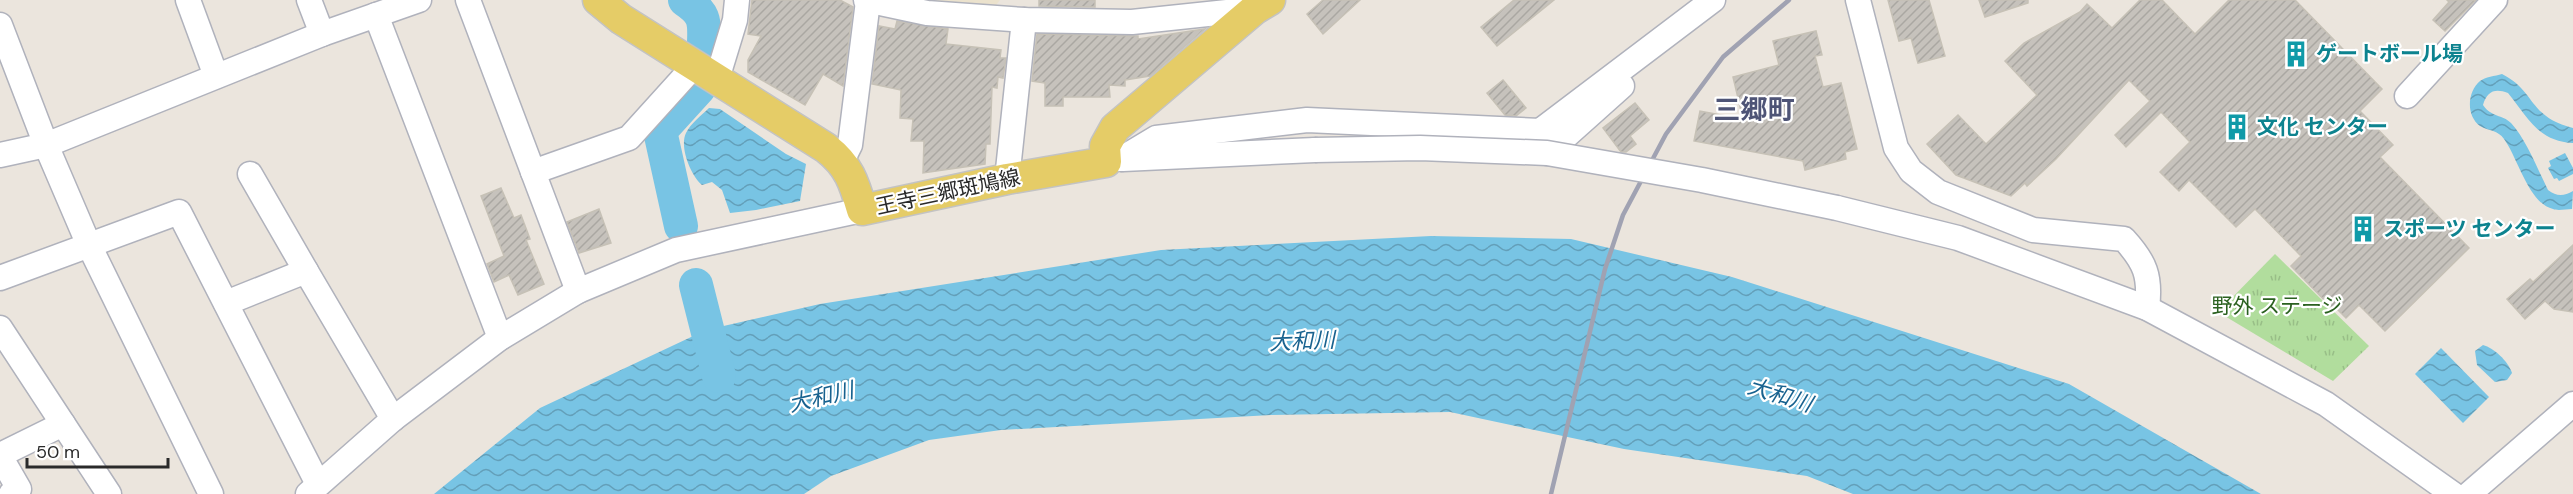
<svg xmlns="http://www.w3.org/2000/svg" width="2573" height="494" font-family="'DM Sans','Noto Sans JP',sans-serif">
  <style>
    .education { fill: #ebe2cd }
    .grass { fill: url(#grass-tufts) }
    .water { fill: url(#water-waves) }
    .lines { fill: none; stroke-linecap: round; stroke-linejoin: round }
    .river { stroke: #78c4e4; stroke-width: 34 }
    .building { fill: url(#building-hatch); stroke: #c6c1b6; stroke-width: 1.5 }
    .minor-casing { stroke: #b0b2bc; stroke-width: 27 }
    .major-casing { stroke: #c3c3c3; stroke-width: 33 }
    .minor { stroke: #fff; stroke-width: 24 }
    .major { stroke: #e5cc67; stroke-width: 30 }
    .rail { stroke: #a0a2b2; stroke-width: 4.5 }
    .minor-bridge-casing { stroke: #b0b2bc; stroke-width: 27; stroke-linecap: butt }
    .minor-bridge { stroke: #fff; stroke-width: 24 }
    .labels { text-anchor: middle; dominant-baseline: central; stroke-width: 4.5; stroke-linejoin: round; paint-order: stroke }
    .culture-label { font-size: 21px; font-weight: bold; fill: #0d838f; stroke: #fff; text-anchor: start }
    .street-label { font-size: 21px; fill: #2a2a2a; stroke: #fff }
    .park-label { font-size: 21px; fill: #2b6120; stroke: #fff }
    .water-label { font-size: 22px; font-style: italic; fill: #18628f; stroke: #fff }
    .district-label { font-size: 27px; font-weight: bold; fill: #4e5476; stroke: #fff }
  </style>
  <defs>
    <pattern id="grass-tufts" width="24" height="20" patternUnits="userSpaceOnUse" patternTransform="scale(1.5)"><rect width="24" height="20" fill="#b1dd9d"/><path d="M3 7l-1-3M5 7V3M7 7l1-3M15 17l-1-3M17 17v-4M19 17l1-3" fill="none" stroke="#98be87"/></pattern>
    <pattern id="water-waves" width="16" height="10" patternUnits="userSpaceOnUse" patternTransform="scale(1.5)"><rect width="16" height="10" fill="#78c4e4"/><path d="M0 5q4-4 8 0t8 0" fill="none" stroke="#639fb9"/></pattern>
    <pattern id="building-hatch" width="6" height="6" patternUnits="userSpaceOnUse" patternTransform="scale(1.5)"><rect width="6" height="6" fill="#c6c2bc"/><path d="M-1 1l2-2M0 6l6-6M5 7l2-2" fill="none" stroke="#aaa7a2"/></pattern>
  </defs>
  <rect width="100%" height="100%" fill="#ebe5dd"/>
  <path class="education" d="M 881,0 L 1000,0 L 989,14 Z"/>
  <path class="grass" d="M 2275,254 L 2369,346 L 2333,381 L 2218,312 Z"/>
  <g class="water">
    <path d="M 2502,74 C 2536,91 2528,117 2573,128 L 2573,143 C 2537,141 2527,116 2508,93 C 2495,88 2487,91 2483,105 C 2492,118 2502,114 2511,123 C 2526,139 2538,170 2548,190 C 2557,197 2564,196 2573,191 L 2572,209 C 2566,209 2558,211 2553,209 C 2529,204 2518,158 2504,139 C 2498,130 2489,131 2480,126 C 2466,116 2467,92 2480,81 C 2485,77 2495,76 2502,74 Z"/>
    <path d="M 709,108 L 720,109 L 786,154 L 806,164 L 800,201 L 756,210 L 730,213 L 722,190 L 712,182 L 702,185 C 691,176 679,147 686,133 C 690,124 702,115 709,108 Z"/>
    <path d="M 2565,153 L 2573,168 L 2573,174 L 2559,181 L 2557,178 L 2554,179 L 2548,168 L 2551,166 L 2549,161 Z"/>
    <path d="M 1431,236 L 1571,239 L 1732,277 L 2069,384 L 2261,494 L 1853,494 L 1807,476 L 1624,449 L 1450,412 L 1271,415 L 1001,430 L 929,440 L 831,476 L 804,494 L 434,494 L 540,408 L 706,330 L 820,304 L 1161,250 Z"/>
    <path d="M 2483,345 C 2494,348 2508,361 2512,373 L 2507,380 L 2495,382 L 2477,365 L 2475,351 Z"/>
    <path d="M 2441,348 L 2489,397 L 2463,423 L 2415,374 Z"/>
  </g>
  <g class="lines">
    <g class="river">
      <path d="M 685,0 C 704,13 705,20 704,42"/>
      <path d="M 681,226 L 660,131 L 699,88"/>
      <path d="M 696,285 L 719,376"/>
    </g>
  </g>
  <g class="building">
    <path d="M 752,0 L 840,0 L 853,7 L 843,86 L 823,74 L 805,105 L 748,72 L 748,60 L 761,36 L 748,34 Z"/>
    <path d="M 1039,0 L 1095,0 L 1095,7 L 1039,6 Z"/>
    <path d="M 1323,0 L 1360,0 L 1323,34 L 1307,14 Z"/>
    <path d="M 1514,0 L 1554,0 L 1497,46 L 1481,27 Z"/>
    <path d="M 1888,0 L 1929,0 L 1945,56 L 1918,63 L 1911,38 L 1899,41 Z"/>
    <path d="M 1979,0 L 2028,0 L 2028,3 L 1985,17 Z"/>
    <path d="M 2140,0 L 2162,0 L 2195,34 L 2229,0 L 2295,0 L 2382,89 L 2360,111 L 2393,145 L 2380,157 L 2469,248 L 2385,331 L 2359,305 L 2346,318 L 2334,306 L 2332,308 L 2291,266 L 2301,256 L 2255,209 L 2236,227 L 2189,180 L 2179,191 L 2160,172 L 2190,142 L 2161,112 L 2126,147 L 2115,135 L 2150,101 L 2129,80 L 2056,159 L 2027,186 L 2025,183 L 2011,196 L 1956,175 L 1927,144 L 1958,115 L 1986,144 L 2037,95 L 2005,61 L 2024,43 L 2080,12 L 2087,4 L 2112,28 Z"/>
    <path d="M 2447,0 L 2476,0 L 2445,31 L 2433,20 L 2449,2 Z"/>
    <path d="M 897,21 L 948,29 L 946,44 L 1001,50 L 1000,58 L 1006,58 L 1003,78 L 998,77 L 997,88 L 992,87 L 990,144 L 986,144 L 985,164 L 923,173 L 924,141 L 911,141 L 913,119 L 900,118 L 901,90 L 872,84 L 879,26 L 895,29 Z"/>
    <path d="M 1205,29 L 1150,76 L 1125,80 L 1125,86 L 1109,85 L 1110,97 L 1063,97 L 1063,106 L 1045,106 L 1045,83 L 1032,81 L 1037,34 L 1138,36 L 1138,39 Z"/>
    <path d="M 1816,31 L 1822,55 L 1815,56 L 1823,87 L 1841,83 L 1857,149 L 1845,152 L 1846,159 L 1805,170 L 1803,161 L 1694,141 L 1700,111 L 1743,119 L 1733,77 L 1779,65 L 1773,41 Z"/>
    <path d="M 1503,80 L 1526,108 L 1516,116 L 1505,115 L 1487,93 Z"/>
    <path d="M 1635,103 L 1649,120 L 1630,136 L 1636,144 L 1626,152 L 1621,152 L 1603,128 Z"/>
    <path d="M 501,188 L 514,218 L 521,215 L 530,239 L 526,240 L 544,284 L 518,295 L 509,275 L 494,282 L 487,264 L 504,256 L 481,196 Z"/>
    <path d="M 599,209 L 611,243 L 579,253 L 567,222 Z"/>
    <path d="M 2573,245 L 2573,312 L 2554,309 L 2545,301 L 2525,319 L 2507,299 L 2530,279 L 2533,282 Z"/>
  </g>
  <g class="lines">
    <g class="minor-casing">
      <g id="minor">
        <path d="M 188,0 L 216,76"/>
        <path d="M 309,0 L 322,34"/>
        <path d="M 468,0 L 578,291"/>
        <path d="M 866,0 L 927,13 L 1024,20 L 1132,22 L 1255,9"/>
        <path d="M 1858,0 L 1896,148 L 1911,171 L 1938,192 L 2033,230 L 2124,239 C 2145,262 2151,276 2147,308"/>
        <path d="M 376,15 L 500,338"/>
        <path d="M 0,25 L 46,145 L 88,243 L 211,494"/>
        <path d="M 717,79 L 735,20 L 737,0"/>
        <path d="M 2407,96 L 2495,0"/>
        <path d="M 1547,153 L 1622,86"/>
        <path d="M 0,155 L 46,145 L 322,34 L 419,0"/>
        <path d="M 1121,159 L 1156,138 L 1307,120 L 1540,131 L 1713,0"/>
        <path d="M 1123,159 L 1315,150"/>
        <path d="M 842,161 L 850,145 L 868,1"/>
        <path d="M 533,172 L 629,138 L 695,65"/>
        <path d="M 250,174 L 306,271"/>
        <path d="M 1007,179 L 1024,20"/>
        <path d="M 1837,208 L 1958,238 L 2147,308 L 2326,404 L 2453,494"/>
        <path d="M 0,278 L 179,212 L 318,484"/>
        <path d="M 226,303 L 306,271 L 393,419"/>
        <path d="M 0,328 L 109,494"/>
        <path d="M 0,455 L 63,424"/>
        <path d="M 0,456 L 19,489 L 11,494"/>
        <path d="M 308,494 L 393,419 L 500,338 L 578,291 L 676,250 L 862,210"/>
        <path d="M 2469,494 L 2573,404"/>
      </g>
    </g>
    <g class="major-casing">
      <path id="major" d="M 598,0 L 621,19 L 826,148 C 849,166 854,182 862,210 L 1007,179 L 1106,162 L 1105,146 L 1115,128 L 1255,9 L 1270,0"/>
    </g>
    <use href="#minor" class="minor"/>
    <use href="#major" class="major"/>
    <path class="rail" d="M 1551,494 L 1605,269 L 1623,215 L 1666,134 L 1723,57 L 1789,0"/>
    <g class="minor-bridge-casing">
      <path id="minor-bridge" d="M 1315,150 L 1420,148 L 1547,153 L 1702,180 L 1837,208"/>
    </g>
    <use href="#minor-bridge" class="minor-bridge"/>
  </g>
  <defs>
    <g id="building-bare" transform="scale(2.07)"><path d="M-4-6H4V6H1V3H-1V6H-4ZM-2.5-4.3h1.7v1.8h-1.7ZM.8-4.3h1.7v1.8H.8ZM-2.5-1h1.7V.8h-1.7ZM.8-1h1.7V.8H.8Z" fill="#0f9aa8" stroke="#fff" stroke-width="2.5" paint-order="stroke"/></g>
  </defs>
  <g fill-rule="evenodd">
    <use href="#building-bare" x="2296" y="54"/>
    <use href="#building-bare" x="2237" y="127"/>
    <use href="#building-bare" x="2363" y="229"/>
  </g>
  <g class="labels">
    <g class="culture-label">
      <text x="2316" y="54">ゲートボール場</text>
      <text x="2257" y="127">文化 センター</text>
      <text x="2383" y="229">スポーツ センター</text>
    </g>
    <g class="street-label">
      <text transform="translate(948 192) rotate(-12)">王寺三郷斑鳩線</text>
    </g>
    <g class="park-label">
      <text x="2277" y="306">野外 ステージ</text>
    </g>
    <g class="water-label">
      <text transform="translate(1302 341) rotate(-2)">大和川</text>
      <text transform="translate(1780 395) rotate(17)">大和川</text>
      <text transform="translate(821 397) rotate(-13)">大和川</text>
    </g>
    <g class="district-label">
      <text x="1754" y="109">三郷町</text>
    </g>
  </g>
  <path d="M27 458v9h141v-9" fill="none" stroke="#2a2a2a" stroke-width="3"/>
  <text x="36" y="458" font-size="18" fill="#2a2a2a" stroke="#ffffff" stroke-width="4.5" paint-order="stroke">50 m</text>
</svg>
